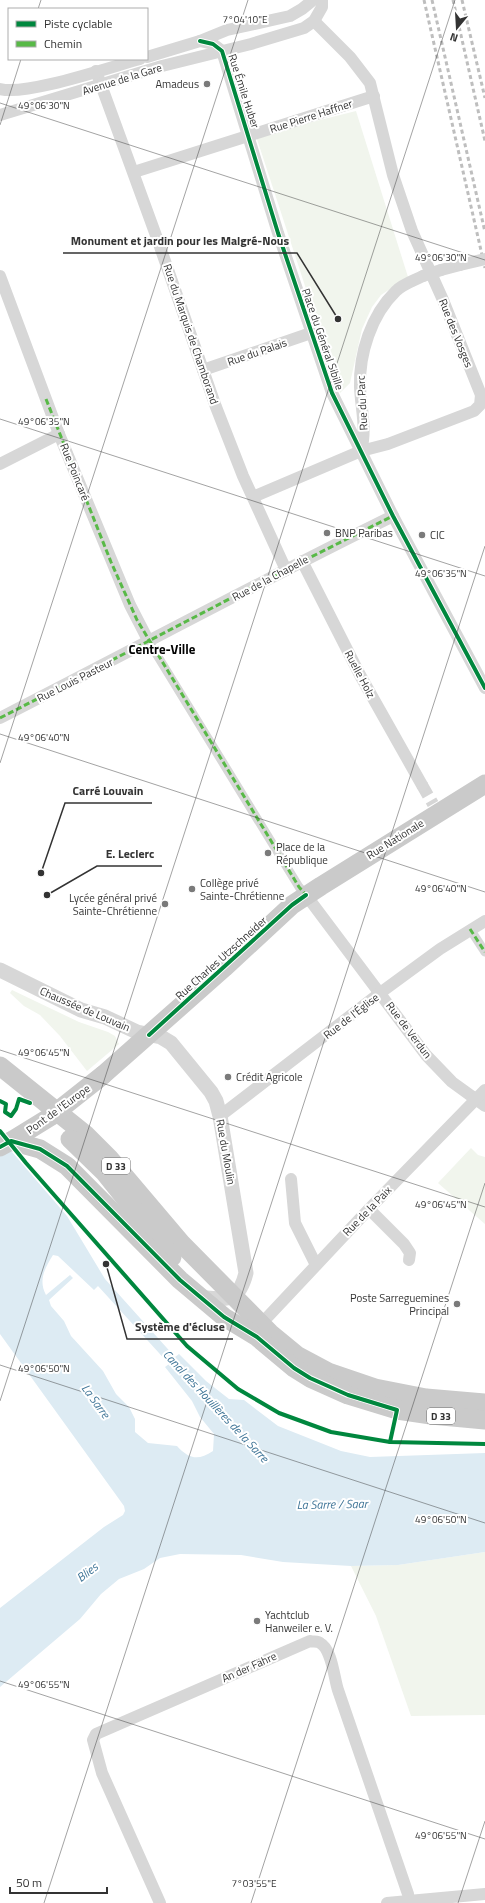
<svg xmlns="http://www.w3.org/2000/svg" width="485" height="1903" font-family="'Titillium Web',sans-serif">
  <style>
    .green { fill: #f1f5ed }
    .water { fill: #ddebf3; fill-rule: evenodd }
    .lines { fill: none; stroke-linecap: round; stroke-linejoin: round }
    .minor-tunnel { stroke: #d6d6d6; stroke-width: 12; stroke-dasharray: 12 6; stroke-linecap: butt }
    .pedestrian { stroke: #d7d7d7; stroke-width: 9 }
    .minor { stroke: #d7d7d7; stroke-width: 12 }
    .tertiary { stroke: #d7d7d7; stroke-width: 15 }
    .primary { stroke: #cacaca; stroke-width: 19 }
    .rail { stroke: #bebebe; stroke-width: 3; stroke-dasharray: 4 3; stroke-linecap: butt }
    .minor-bridge { stroke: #d7d7d7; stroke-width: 12 }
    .primary-bridge { stroke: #cacaca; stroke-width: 19 }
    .quiet { stroke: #58b947; stroke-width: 3; stroke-dasharray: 6 3; stroke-linecap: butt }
    .cycleway-casing { stroke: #fff; stroke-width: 6 }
    .cycleway { stroke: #00873e; stroke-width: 4 }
    .ticks { fill: none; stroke: #333; stroke-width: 1; stroke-opacity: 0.45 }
    .poi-dot { fill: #7a7a7a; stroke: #fff; stroke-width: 1.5 }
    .labels { text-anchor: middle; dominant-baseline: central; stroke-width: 4; stroke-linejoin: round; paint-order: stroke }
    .shield { fill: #fff; stroke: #707070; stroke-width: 1 }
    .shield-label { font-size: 10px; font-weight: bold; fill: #333 }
    .street-label { font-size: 11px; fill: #333; stroke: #fff }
    .poi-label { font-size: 11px; fill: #333; stroke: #fff; text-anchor: start }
    .water-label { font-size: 12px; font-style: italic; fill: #3f7597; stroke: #fff }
    .quarter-label { font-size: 13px; font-weight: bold; fill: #000; stroke: #fff }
    .ticks-label { font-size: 10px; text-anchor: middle; fill: #333; stroke: #fff; stroke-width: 4; stroke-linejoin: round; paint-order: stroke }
    .leader { fill: none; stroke: #333; stroke-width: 1.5 }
    .callout-dot { fill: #333; stroke: #fff; stroke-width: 1.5 }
    .callout-label { font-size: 12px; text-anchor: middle; font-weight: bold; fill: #333; stroke: #fff; stroke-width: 4; stroke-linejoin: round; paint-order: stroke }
  </style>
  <rect width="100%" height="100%" fill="#fff"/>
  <g class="green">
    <path d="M 356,111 L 408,277 L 381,295 L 372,307 L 362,329 L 350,383 L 340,393 L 256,136 Z"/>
    <path d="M 12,990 L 79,1022 L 108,1032 L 115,1036 L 119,1044 L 87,1071 L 60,1036 L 40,1015 L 24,1006 L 10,993 Z"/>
    <path d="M 471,1148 L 478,1155 L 485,1157 L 485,1224 L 438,1183 Z"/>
    <path d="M 485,1552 L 485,1715 L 411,1716 L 376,1616 L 351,1566 L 398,1565 Z"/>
  </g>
  <path class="water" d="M 0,1138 L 67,1216 L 105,1279 L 175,1357 L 179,1354 L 206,1381 L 229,1399 L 244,1400 L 278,1426 L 341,1451 L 370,1457 L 485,1453 L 485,1552 L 398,1565 L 351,1566 L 283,1562 L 241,1555 L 180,1554 L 160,1558 L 144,1569 L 119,1579 L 101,1594 L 80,1619 L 0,1687 L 0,1608 L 104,1527 L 123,1515 L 125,1511 L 124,1506 L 0,1334 ZM 53,1255 L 58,1256 L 94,1290 L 98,1286 L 169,1364 L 165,1367 L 192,1401 L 200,1417 L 214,1434 L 213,1451 C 198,1461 189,1459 177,1446 L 148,1443 L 135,1432 L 135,1419 L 129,1407 L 116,1394 L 103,1371 L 71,1336 L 64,1321 L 51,1306 L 49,1300 L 73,1278 L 70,1275 L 46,1295 C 38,1280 45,1268 53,1255 Z"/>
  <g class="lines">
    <path class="minor-tunnel" d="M 422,785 L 433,804"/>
    <g class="pedestrian">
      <path d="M 149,642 L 299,887 L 306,895"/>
      <path d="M 470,929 L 485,952"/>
    </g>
    <g class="minor">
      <path d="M 200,41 L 213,44 L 222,51 L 278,233 L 332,393 L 393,516 L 485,688"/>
      <path d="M 147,57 L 200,41 L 227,30 L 290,16 L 302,9 L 313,0"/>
      <path d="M 96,71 L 158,241 L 216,407 L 243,476 L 286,570"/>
      <path d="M 0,89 C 27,96 110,67 140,59"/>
      <path d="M 0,115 L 162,66 L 251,44 L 304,28 L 314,21 L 322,7 L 322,0"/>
      <path d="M 134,172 L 374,96"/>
      <path d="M 441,270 L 460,265"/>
      <path d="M 0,276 L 59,434 L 130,605 L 149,642"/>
      <path d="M 203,370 L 311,333"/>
      <path d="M 361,451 C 367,429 361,409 360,387 C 359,354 371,315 396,291 C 403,284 413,281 423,276"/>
      <path d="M 0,464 L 59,434"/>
      <path d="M 253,497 L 361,451 L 388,444 L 474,411 L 480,405 L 481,395 L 443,300 L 412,231 L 393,175 L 370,83 L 350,57 L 314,21"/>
      <path d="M 302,561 L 360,675 L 422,785"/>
      <path d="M 0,718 C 131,651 261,581 393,516"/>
      <path d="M 306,895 L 426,1055 L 452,1082 L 485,1106"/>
      <path d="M 220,1116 L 380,993 L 440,949 L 485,921"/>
      <path d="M 291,1179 L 295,1223 L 316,1265"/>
      <path d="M 369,1209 L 404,1244 L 410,1253 L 409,1260"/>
      <path d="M 261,1324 L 369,1209 L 485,1090"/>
      <path d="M 160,1903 L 102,1773 L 93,1740 L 96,1734 L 310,1641 C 313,1642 318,1641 320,1643 C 332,1649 334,1678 338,1690 L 408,1894 L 409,1901"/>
      <path d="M 387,1903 L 485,1894"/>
    </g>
    <path class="tertiary" d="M 0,970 L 81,1010 L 105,1017 L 137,1032 L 161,1037 L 171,1043 L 211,1092 L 216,1101 L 220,1116 L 246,1273 C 240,1297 231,1301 207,1298"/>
    <g class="primary">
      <path d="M 0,1066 L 86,1135 L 109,1158 L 181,1243 L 270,1333 L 298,1356 L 328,1372 L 375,1388 L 426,1398 L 485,1403"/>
      <path d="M 103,1075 L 224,968 L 292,905 L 321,886 L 485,784"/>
      <path d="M 70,1139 L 105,1173 L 172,1257"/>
      <path d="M 0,1147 L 11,1141 L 40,1149 L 67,1166 L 180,1280 L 224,1317 L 257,1337 L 294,1368 L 310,1378 L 348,1395 L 397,1410 L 431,1415 L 485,1420"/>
    </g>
    <g class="rail">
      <path d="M 424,0 L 485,268"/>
      <path d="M 432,0 L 485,232"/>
      <path d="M 453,0 L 485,141"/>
      <path d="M 462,0 L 485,98"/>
    </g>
    <g class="minor-bridge">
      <path d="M 460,265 L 485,259"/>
      <path d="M 423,276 L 441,270"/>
    </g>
    <path class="primary-bridge" d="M 11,1141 L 50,1117 L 103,1075"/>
    <g class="quiet">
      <path d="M 46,399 L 111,562 L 137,620 L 299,887 L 306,895"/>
      <path d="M 0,718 C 131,651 261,581 393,516"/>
      <path d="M 470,929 L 485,952"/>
    </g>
    <g class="cycleway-casing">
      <g id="cycleway">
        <path d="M 200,41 L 213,44 L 222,51 L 278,233 L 332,393 L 393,516 L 485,688"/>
        <path d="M 149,1035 L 292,905 L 306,895"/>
        <path d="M 0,1101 L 6,1104 L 5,1112 L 11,1116 L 16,1109 L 19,1099 L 30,1103"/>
        <path d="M 0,1131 L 26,1163 L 187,1346 L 238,1389 L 279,1413 L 331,1432 L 390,1442 L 485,1444"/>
        <path d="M 0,1147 L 11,1141 L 40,1149 L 67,1166 L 180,1280 L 224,1317 L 257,1337 L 294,1368 L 310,1378 L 348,1395 L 397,1410 L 390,1442"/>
      </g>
    </g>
    <use href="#cycleway" class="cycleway"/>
  </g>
  <path class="ticks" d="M 38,9 L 41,0M 0,103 L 485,260M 0,125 L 21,59M 0,419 L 485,576M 0,734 L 485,892M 0,763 L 248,0M 0,1050 L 485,1207M 0,1365 L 485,1523M 0,1401 L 455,0M 0,1681 L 485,1839M 44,1903 L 485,546M 251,1903 L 485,1183M 458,1903 L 485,1821"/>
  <g class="poi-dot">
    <circle cx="207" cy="84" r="4"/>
    <circle cx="327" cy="533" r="4"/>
    <circle cx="422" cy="535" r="4"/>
    <circle cx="268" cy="853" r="4"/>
    <circle cx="192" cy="889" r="4"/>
    <circle cx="165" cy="904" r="4"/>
    <circle cx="228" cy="1077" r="4"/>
    <circle cx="457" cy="1304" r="4"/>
    <circle cx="257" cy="1621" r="4"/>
  </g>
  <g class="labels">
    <g class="shield">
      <rect x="102" y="1158" width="28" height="16" rx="3"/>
      <rect x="427" y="1408" width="28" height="16" rx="3"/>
    </g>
    <g class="shield-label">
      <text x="116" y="1166">D 33</text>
      <text x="441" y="1416">D 33</text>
    </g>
    <g class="street-label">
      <text transform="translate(122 79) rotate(-17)">Avenue de la Gare</text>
      <text transform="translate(244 91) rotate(72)">Rue Émile Huber</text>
      <text transform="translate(311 116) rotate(-18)">Rue Pierre Haffner</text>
      <text transform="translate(456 333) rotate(68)">Rue des Vosges</text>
      <text transform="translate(191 334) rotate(71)">Rue du Marquis de Chamborand</text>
      <text transform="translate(323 339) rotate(71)">Place du Général Sibille</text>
      <text transform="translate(257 352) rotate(-19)">Rue du Palais</text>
      <text transform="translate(362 403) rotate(-93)">Rue du Parc</text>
      <text transform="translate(75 472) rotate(68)">Rue Poincaré</text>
      <text transform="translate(270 578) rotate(-28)">Rue de la Chapelle</text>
      <text transform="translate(360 674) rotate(62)">Ruelle Holz</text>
      <text transform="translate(75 680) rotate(-27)">Rue Louis Pasteur</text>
      <text transform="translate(395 839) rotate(-32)">Rue Nationale</text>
      <text transform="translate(221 958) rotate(-42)">Rue Charles Utzschneider</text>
      <text transform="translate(85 1009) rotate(23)">Chaussée de Louvain</text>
      <text transform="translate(351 1016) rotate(-38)">Rue de l'Église</text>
      <text transform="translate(409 1030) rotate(53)">Rue de Verdun</text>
      <text transform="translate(58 1109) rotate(-36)">Pont de l'Europe</text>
      <text transform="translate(226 1152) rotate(80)">Rue du Moulin</text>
      <text transform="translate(367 1211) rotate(-46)">Rue de la Paix</text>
      <text transform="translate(249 1667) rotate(-24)">An der Fähre</text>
    </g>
    <g class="poi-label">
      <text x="199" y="84" text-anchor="end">Amadeus</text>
      <text x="335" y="533">BNP Paribas</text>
      <text x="430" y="535">CIC</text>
      <text x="276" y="847">Place de la<tspan x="276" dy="13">République</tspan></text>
      <text x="200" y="883">Collège privé<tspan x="200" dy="13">Sainte-Chrétienne</tspan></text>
      <text x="157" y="898" text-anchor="end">Lycée général privé<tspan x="157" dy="13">Sainte-Chrétienne</tspan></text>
      <text x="236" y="1077">Crédit Agricole</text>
      <text x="449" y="1298" text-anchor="end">Poste Sarreguemines<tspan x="449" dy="13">Principal</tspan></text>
      <text x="265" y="1615">Yachtclub<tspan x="265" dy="13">Hanweiler e. V.</tspan></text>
    </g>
    <g class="water-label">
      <text transform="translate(96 1401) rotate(54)">La Sarre</text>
      <text transform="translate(216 1406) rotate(47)">Canal des Houillères de la Sarre</text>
      <text transform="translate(332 1504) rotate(-1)">La Sarre / Saar</text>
      <text transform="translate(87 1572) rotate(-38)">Blies</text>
    </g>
    <g class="quarter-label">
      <text x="162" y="649">Centre-Ville</text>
    </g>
  </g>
  <g class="ticks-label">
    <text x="245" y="23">7°04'10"E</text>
    <text x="44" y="109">49°06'30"N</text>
    <text x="441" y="261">49°06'30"N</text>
    <text x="44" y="425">49°06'35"N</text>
    <text x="441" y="577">49°06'35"N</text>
    <text x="44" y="741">49°06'40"N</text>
    <text x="441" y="892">49°06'40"N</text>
    <text x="44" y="1056">49°06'45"N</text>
    <text x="441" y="1208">49°06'45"N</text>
    <text x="44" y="1372">49°06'50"N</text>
    <text x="441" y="1523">49°06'50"N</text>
    <text x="44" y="1688">49°06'55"N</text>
    <text x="441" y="1839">49°06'55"N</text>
    <text x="254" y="1887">7°03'55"E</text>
  </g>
  <path class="leader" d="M338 319L297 253H63M41 873L65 803H152M47 895L97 866H162M106 1264L127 1339H233"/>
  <g class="callout-dot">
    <circle cx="338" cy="319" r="4"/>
    <circle cx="41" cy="873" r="4"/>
    <circle cx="47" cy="895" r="4"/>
    <circle cx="106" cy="1264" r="4"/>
  </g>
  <g class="callout-label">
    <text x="180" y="245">Monument et jardin pour les Malgré-Nous</text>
    <text x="108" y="795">Carré Louvain</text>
    <text x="130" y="858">E. Leclerc</text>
    <text x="180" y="1331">Système d'écluse</text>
  </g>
  <rect x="8" y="8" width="140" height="52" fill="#ffffff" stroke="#adadad"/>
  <rect x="16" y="21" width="20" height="6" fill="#00873e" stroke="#adadad"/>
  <text x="44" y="28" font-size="12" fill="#333333">Piste cyclable</text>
  <rect x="16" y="41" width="20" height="6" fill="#58b947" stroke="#adadad"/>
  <text x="44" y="48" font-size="12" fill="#333333">Chemin</text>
  <g transform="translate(457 28) rotate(198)" stroke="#ffffff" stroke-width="3" paint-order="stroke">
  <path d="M0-3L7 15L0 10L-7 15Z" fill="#333333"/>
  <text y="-6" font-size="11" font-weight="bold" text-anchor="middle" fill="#333333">N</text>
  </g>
  <path d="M10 1887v6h97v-6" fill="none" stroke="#333333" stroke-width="2"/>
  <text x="16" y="1887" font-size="12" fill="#333333" stroke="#ffffff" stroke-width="3" paint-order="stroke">50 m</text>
</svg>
